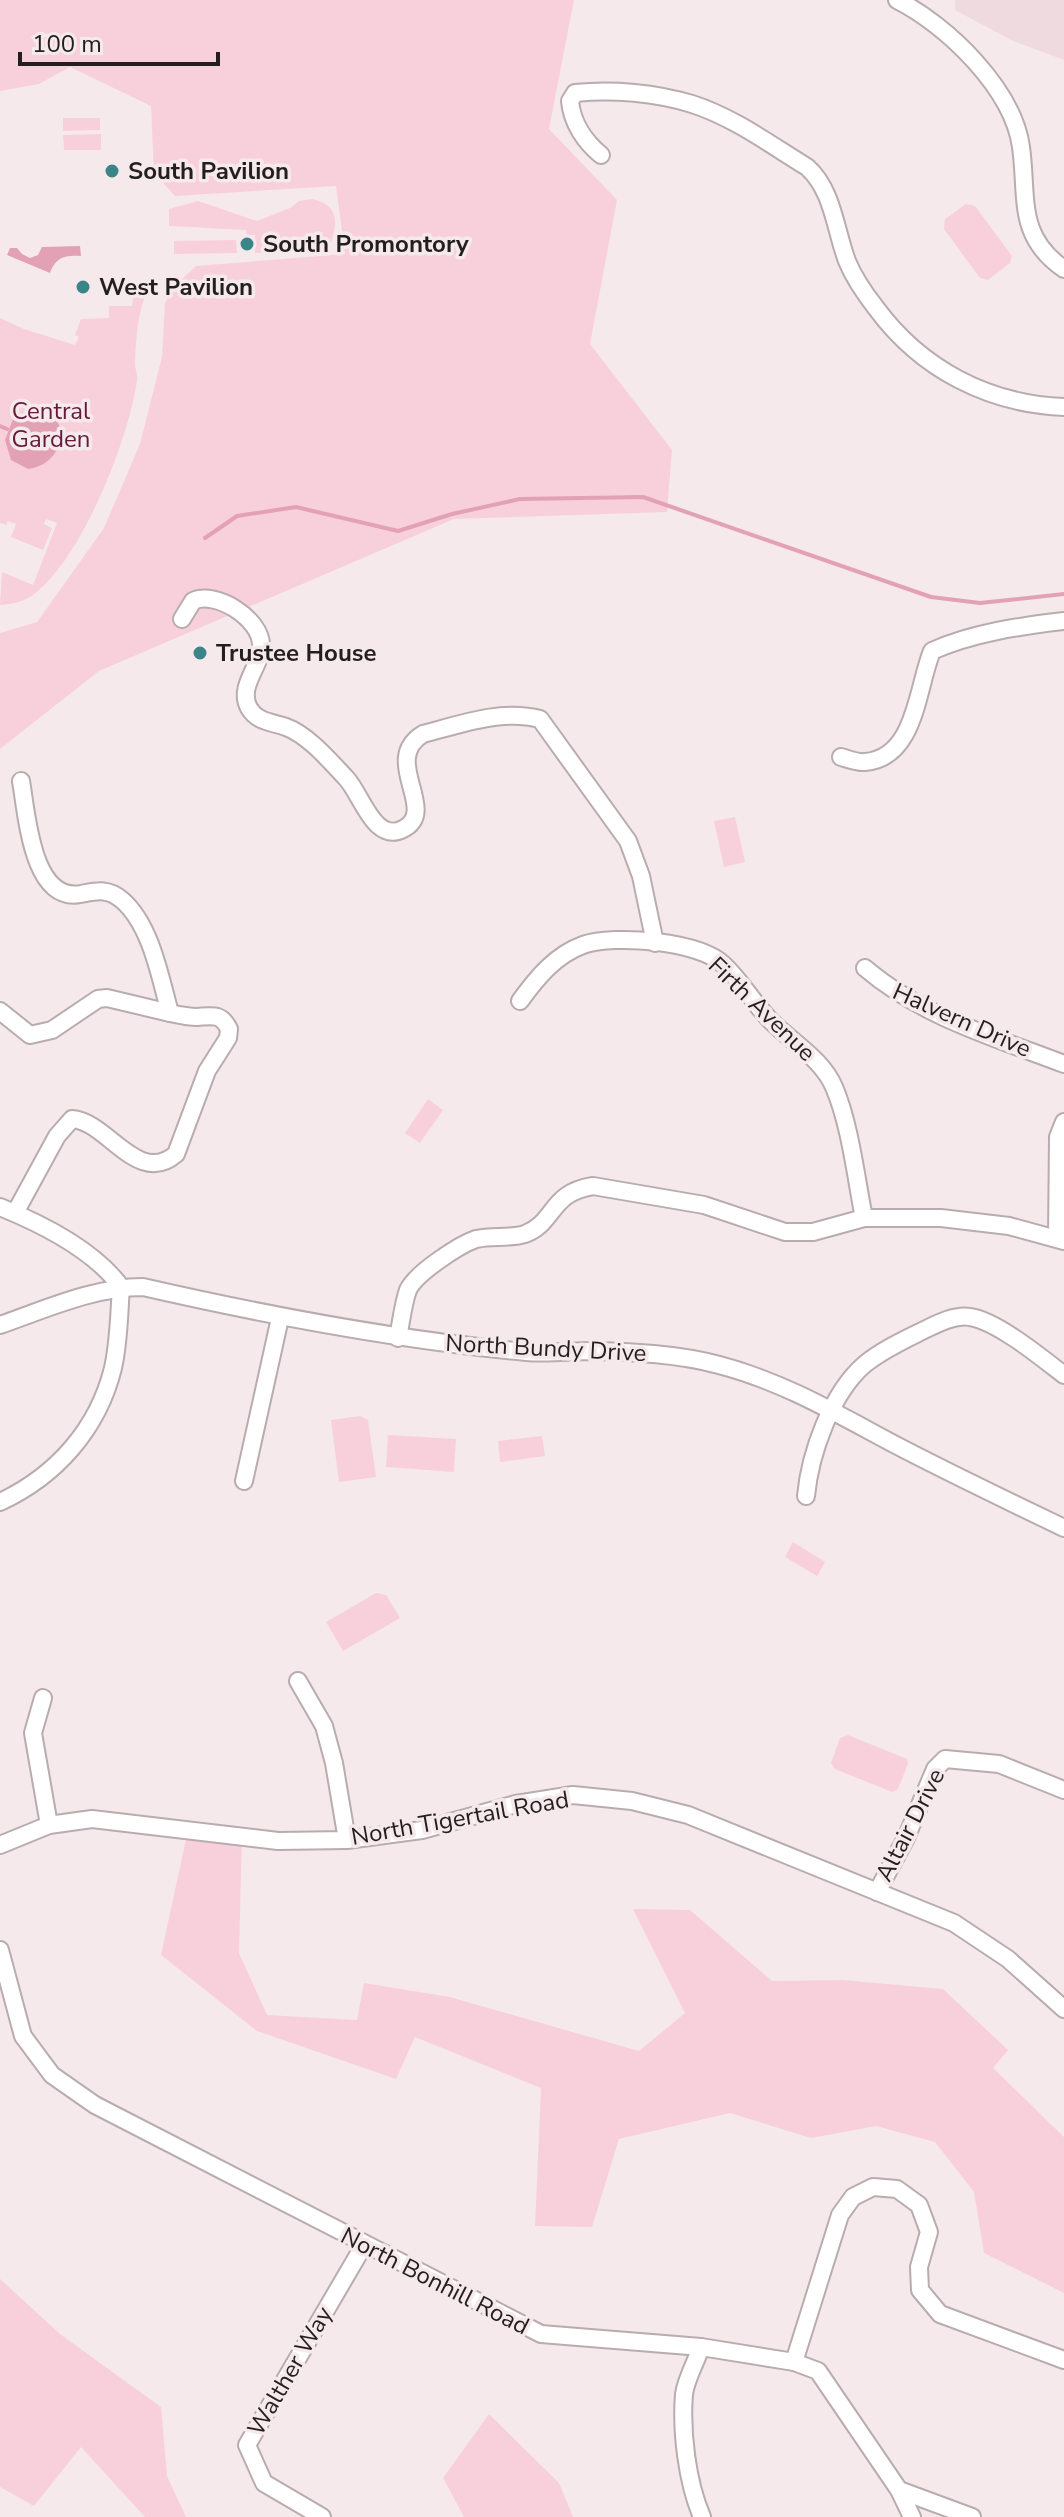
<svg xmlns="http://www.w3.org/2000/svg" width="1064" height="2517" font-family="'Nunito Sans',sans-serif">
  <style>
    .built { fill: #efdae0 }
    .green { fill: #f8d0dc }
    .water { fill: #e3a1b6 }
    .lines { fill: none; stroke-linecap: round; stroke-linejoin: round }
    .stream { stroke: #e3a1b6; stroke-width: 4 }
    .street-casing { stroke: #b9acb0; stroke-width: 20 }
    .street { stroke: #fff; stroke-width: 16 }
    .poi-dot { fill: #3b8487; stroke: #f6e9ec; stroke-width: 3 }
    .labels { text-anchor: middle; dominant-baseline: central; stroke-width: 7; stroke-linejoin: round; paint-order: stroke }
    .poi-label { font-size: 24px; font-weight: bold; fill: #231f20; stroke: #f6e9ec; text-anchor: start }
    .park-label { font-size: 24px; fill: #66193b; stroke: #f6e9ec }
    .street-label { font-size: 24px; fill: #231f20; stroke: #f6e9ec }
  </style>
  <rect width="100%" height="100%" fill="#f6e9ec"/>
  <path class="built" d="M 955,0 L 1064,0 L 1064,60 L 1011,40 L 955,10 Z"/>
  <g class="green">
    <path d="M 0,0 L 574,0 L 549,129 L 617,200 L 590,344 L 672,450 L 667,512 L 454,519 L 99,671 L 0,749 L 0,633 L 37,622 L 104,528 L 140,444 L 162,357 L 165,303 L 177,284 L 196,266 L 345,254 L 336,186 L 175,196 L 154,173 L 151,106 L 70,67 L 39,84 L 0,91 Z"/>
    <path d="M 63,118 L 100,118 L 100,130 L 63,131 Z"/>
    <path d="M 101,134 L 101,150 L 64,150 L 63,135 Z"/>
    <path d="M 312,199 C 344,206 336,229 328,251 L 255,253 L 255,235 L 247,235 L 246,230 L 169,226 L 169,209 L 198,201 L 257,221 L 290,208 L 299,201 Z"/>
    <path d="M 966,204 L 975,206 L 1012,256 L 1010,263 L 988,280 L 980,278 L 944,229 L 945,219 Z"/>
    <path d="M 236,240 L 237,253 L 174,254 L 174,241 Z"/>
    <path d="M 133,297 L 145,297 C 137,316 136,342 135,363 C 135,370 138,374 137,381 C 128,440 85,550 39,590 C 28,601 15,604 0,605 L 2,572 L 33,585 L 57,523 L 46,519 L 44,524 L 52,528 L 43,550 L 11,537 L 16,524 L 8,521 L 6,525 L 0,523 L 0,318 L 24,329 L 75,345 L 79,337 L 75,335 L 81,319 L 109,318 L 109,306 L 132,306 Z"/>
    <path d="M 735,817 L 745,862 L 724,867 L 714,821 Z"/>
    <path d="M 428,1099 L 443,1110 L 420,1143 L 405,1133 Z"/>
    <path d="M 360,1416 L 368,1420 L 376,1477 L 339,1482 L 331,1420 Z"/>
    <path d="M 388,1435 L 456,1439 L 454,1472 L 386,1467 Z"/>
    <path d="M 542,1436 L 545,1456 L 500,1462 L 498,1441 Z"/>
    <path d="M 793,1542 L 825,1562 L 817,1576 L 785,1557 Z"/>
    <path d="M 376,1593 L 386,1595 L 400,1618 L 343,1651 L 326,1622 Z"/>
    <path d="M 848,1735 L 907,1759 L 908,1764 L 898,1789 L 892,1792 L 835,1769 L 831,1763 L 840,1738 Z"/>
    <path d="M 188,1830 L 242,1836 L 239,1953 L 267,2015 L 357,2020 L 364,1983 L 450,1997 L 639,2051 L 685,2013 L 633,1909 L 690,1910 L 772,1981 L 843,1980 L 943,1989 L 1008,2050 L 993,2068 L 1064,2137 L 1064,2293 L 984,2253 L 974,2192 L 935,2142 L 876,2126 L 811,2138 L 730,2113 L 619,2139 L 592,2227 L 535,2226 L 541,2088 L 415,2037 L 396,2079 L 257,2031 L 161,1955 Z"/>
    <path d="M 0,2279 L 60,2334 L 161,2407 L 167,2476 L 186,2517 L 145,2517 L 81,2447 L 34,2506 L 0,2487 Z"/>
    <path d="M 489,2414 L 559,2483 L 573,2517 L 464,2517 L 443,2478 Z"/>
  </g>
  <g class="water">
    <path d="M 80,246 L 81,256 C 65,255 56,257 50,273 L 7,255 L 10,248 L 17,248 L 22,254 L 30,258 L 38,255 L 42,247 Z"/>
    <path d="M 31,409 C 74,409 68,464 28,469 L 11,460 L 5,440 L 13,419 Z"/>
  </g>
  <g class="lines">
    <g class="stream">
      <path d="M 0,426 L 7,429"/>
      <path d="M 205,538 L 237,516 L 296,507 L 398,531 L 452,514 L 520,499 L 643,497 L 931,597 L 980,603 L 1064,594"/>
    </g>
    <g class="street-casing">
      <g id="street">
        <path d="M 897,0 C 947,25 1013,89 1021,147 C 1028,197 1016,236 1064,269"/>
        <path d="M 601,155 C 585,142 572,123 570,101 L 575,93 C 613,89 656,93 692,104 C 733,117 771,145 807,167 C 833,190 835,229 847,261 C 854,278 865,294 876,308 C 921,369 988,404 1064,407"/>
        <path d="M 182,619 L 193,601 C 216,590 261,619 261,645 C 262,666 237,686 249,708 C 257,722 272,722 286,727 C 308,735 330,761 346,778 C 361,793 374,844 403,829 C 440,811 380,760 423,734 C 461,724 502,709 540,719 L 628,841 L 641,876 L 655,943"/>
        <path d="M 841,757 C 848,759 858,763 865,762 C 916,758 917,687 932,651 C 972,633 1020,626 1064,621"/>
        <path d="M 865,968 C 921,1016 996,1038 1064,1064"/>
        <path d="M 520,1001 C 536,979 555,955 583,945 C 614,934 700,941 724,965 C 742,982 754,1004 771,1021 C 793,1043 822,1059 834,1087 C 850,1124 856,1178 864,1218"/>
        <path d="M 0,1011 L 30,1035 L 52,1030 L 98,999 L 107,998 L 170,1013"/>
        <path d="M 0,1207 C 42,1224 94,1250 121,1287 C 119,1314 119,1342 113,1368 C 98,1429 56,1476 0,1502"/>
        <path d="M 15,1213 L 57,1136 L 72,1119 C 107,1121 138,1187 176,1154 L 207,1071 L 228,1038 L 229,1029 C 221,1013 213,1016 197,1017 C 188,1017 179,1015 170,1013 C 160,977 151,925 122,900 C 108,888 97,891 81,894 C 32,903 27,815 21,781"/>
        <path d="M 1057,1238 L 1058,1137 L 1064,1122"/>
        <path d="M 0,1325 C 46,1309 94,1287 143,1287 C 270,1316 396,1340 526,1352 C 548,1354 571,1351 593,1351 C 634,1352 679,1354 719,1365 C 781,1381 834,1412 890,1442 C 947,1472 1006,1500 1064,1528"/>
        <path d="M 398,1338 C 401,1323 403,1304 408,1290 C 416,1273 459,1245 476,1239 C 492,1235 510,1239 525,1234 C 556,1222 549,1193 593,1186 L 704,1205 L 785,1232 L 813,1232 L 864,1218 L 941,1218 L 1009,1226 L 1064,1241"/>
        <path d="M 244,1481 L 280,1318"/>
        <path d="M 806,1496 C 810,1454 831,1393 865,1364 C 881,1351 900,1342 918,1333 C 933,1326 953,1314 970,1317 C 997,1321 1042,1358 1064,1375"/>
        <path d="M 298,1681 L 324,1726 L 334,1763 L 347,1840"/>
        <path d="M 43,1698 L 33,1733 L 49,1825"/>
        <path d="M 0,1845 L 49,1825 L 92,1819 L 278,1841 L 347,1840 L 422,1830 L 516,1804 L 573,1795 L 632,1801 L 688,1815 L 954,1923 L 1008,1959 L 1064,2009"/>
        <path d="M 877,1892 L 906,1838 L 935,1769 L 945,1759 L 999,1764 L 1064,1790"/>
        <path d="M 0,1950 L 23,2036 L 52,2075 L 95,2105 L 541,2334 L 701,2347 L 794,2362 L 818,2371 L 899,2490 L 912,2517"/>
        <path d="M 701,2347 C 696,2362 686,2379 684,2394 C 681,2432 687,2482 702,2517"/>
        <path d="M 794,2362 L 840,2215 L 853,2197 L 873,2187 L 897,2189 L 919,2205 L 929,2232 L 919,2267 L 920,2290 L 940,2314 L 1064,2360"/>
        <path d="M 899,2490 L 972,2517"/>
        <path d="M 322,2517 L 264,2483 L 247,2445 L 364,2245"/>
      </g>
    </g>
    <use href="#street" class="street"/>
  </g>
  <g class="poi-dot">
    <circle cx="112" cy="171" r="8"/>
    <circle cx="247" cy="244" r="8"/>
    <circle cx="83" cy="287" r="8"/>
    <circle cx="200" cy="653" r="8"/>
  </g>
  <g class="labels">
    <g class="poi-label">
      <text x="128" y="171">South Pavilion</text>
      <text x="263" y="244">South Promontory</text>
      <text x="99" y="287">West Pavilion</text>
      <text x="216" y="653">Trustee House</text>
    </g>
    <g class="park-label">
      <text x="51" y="411">Central<tspan x="51" dy="28">Garden</tspan></text>
    </g>
    <g class="street-label">
      <text transform="translate(762 1009) rotate(44)">Firth Avenue</text>
      <text transform="translate(962 1020) rotate(24)">Halvern Drive</text>
      <text transform="translate(546 1348) rotate(3)">North Bundy Drive</text>
      <text transform="translate(460 1818) rotate(-10)">North Tigertail Road</text>
      <text transform="translate(910 1825) rotate(-63)">Altair Drive</text>
      <text transform="translate(435 2281) rotate(27)">North Bonhill Road</text>
      <text transform="translate(290 2371) rotate(-60)">Walther Way</text>
    </g>
  </g>
  <path d="M20 52v12h198v-12" fill="none" stroke="#231f20" stroke-width="4"/>
  <text x="32" y="52" font-size="24" fill="#231f20" stroke="#f6e9ec" stroke-width="6" paint-order="stroke">100 m</text>
</svg>
